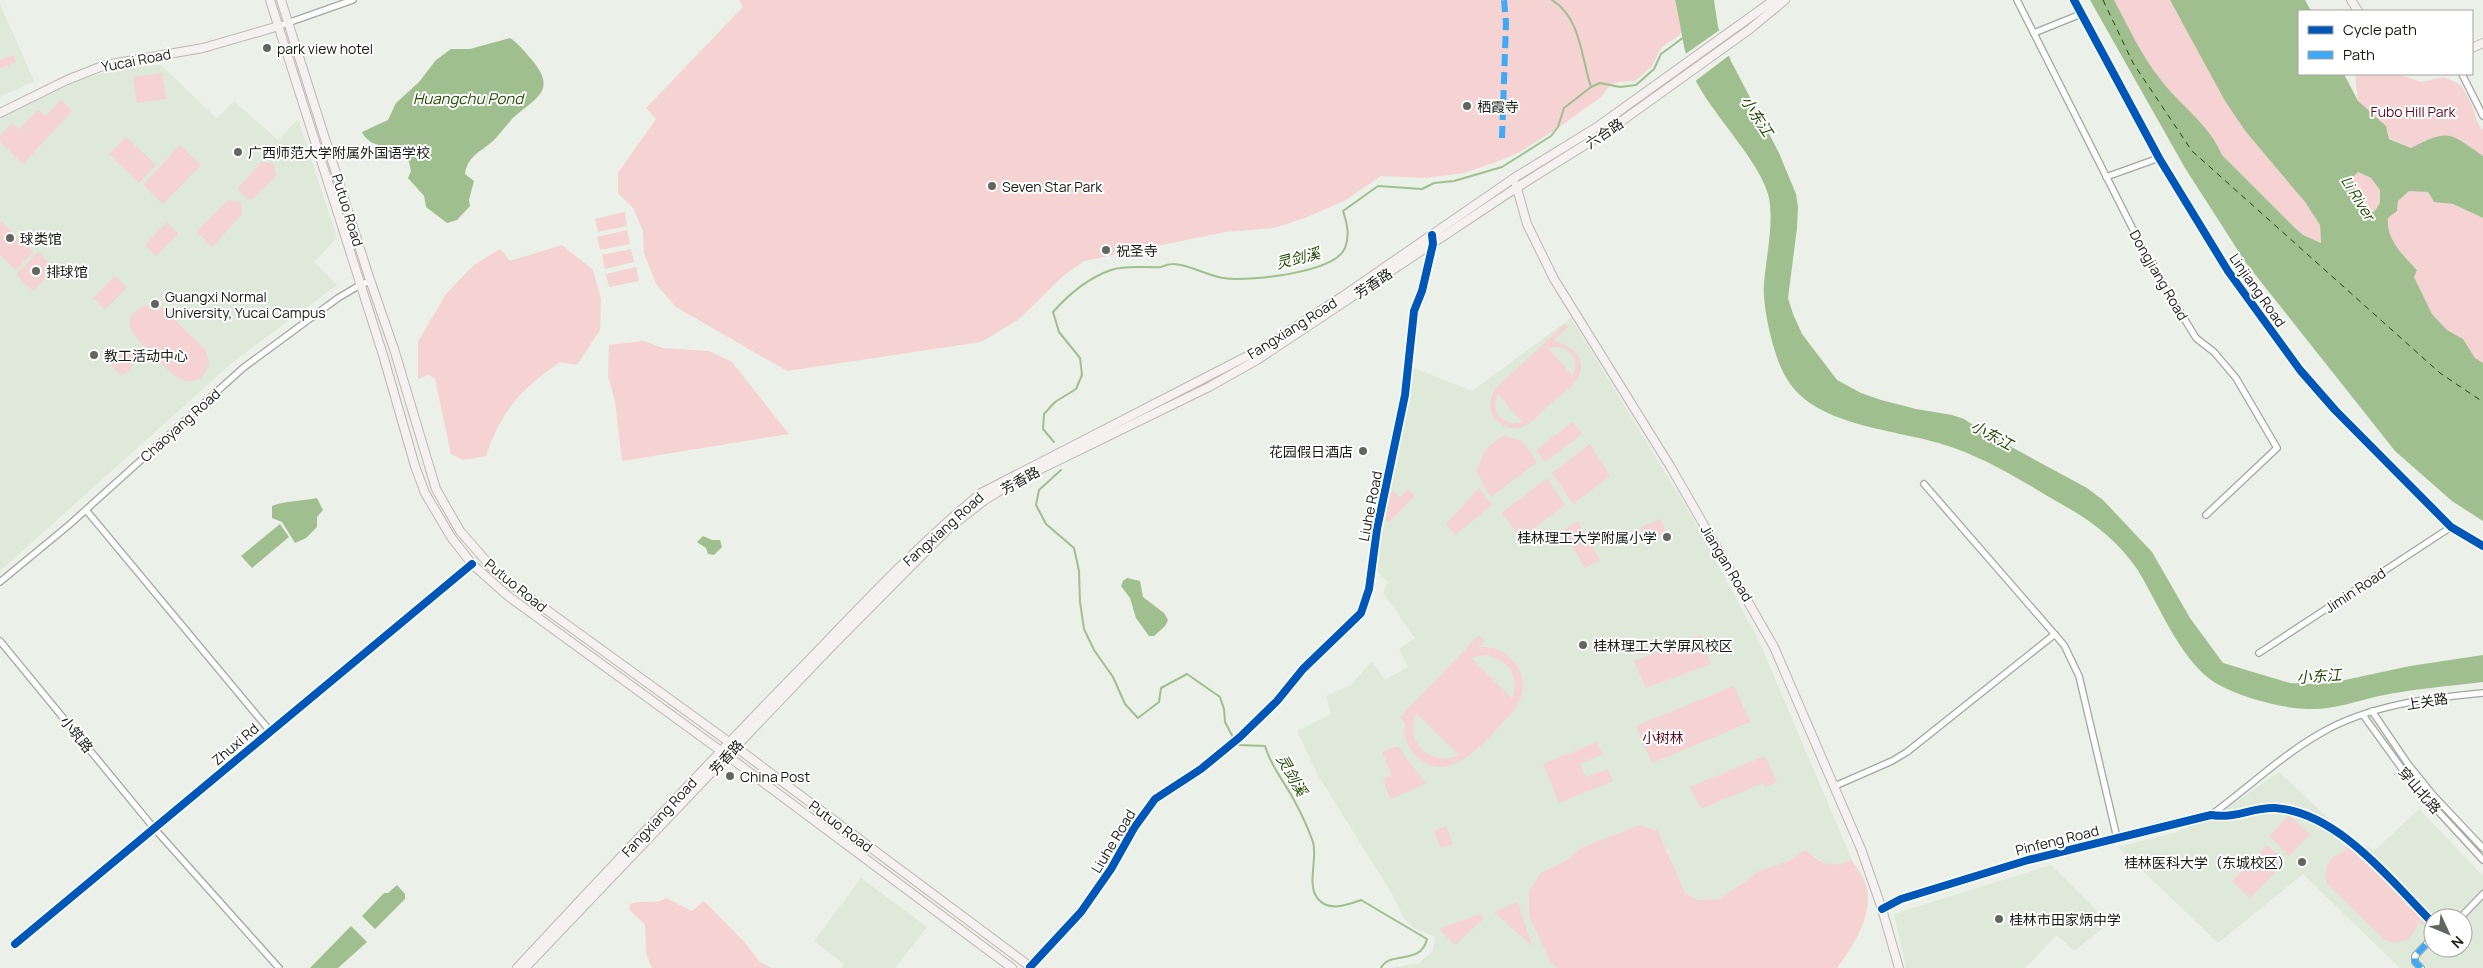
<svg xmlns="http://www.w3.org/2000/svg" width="2483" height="968" font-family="Manrope,'Noto Sans SC',sans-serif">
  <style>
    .built { fill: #dee9da; fill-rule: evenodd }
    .green { fill: #f4d3d2; fill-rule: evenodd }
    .water { fill: #9fc08e; fill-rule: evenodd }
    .pier { fill: #ebf0e8 }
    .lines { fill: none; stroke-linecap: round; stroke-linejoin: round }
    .stream { stroke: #9fc08e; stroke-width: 2 }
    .ferry { stroke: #1f4a00; stroke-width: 1; stroke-dasharray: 6 5; stroke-linecap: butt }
    .minor-casing { stroke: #a2a6a0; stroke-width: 8 }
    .major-casing { stroke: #beb7b4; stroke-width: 10 }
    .minor { stroke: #fcfdfc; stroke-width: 5.5 }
    .major { stroke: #f5f1f0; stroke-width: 8 }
    .quiet { stroke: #3fa9f5; stroke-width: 6; stroke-dasharray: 12 6; stroke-linecap: butt }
    .cycleway-casing { stroke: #fff; stroke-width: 11 }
    .cycleway { stroke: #0057b8; stroke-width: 8 }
    .poi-dot { fill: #61665f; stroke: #fff; stroke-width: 2 }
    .labels { text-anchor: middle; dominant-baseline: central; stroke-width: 4; stroke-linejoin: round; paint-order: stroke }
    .poi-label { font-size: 14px; fill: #171b15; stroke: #fff; text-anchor: start }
    .street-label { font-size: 14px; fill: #171b15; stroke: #fff }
    .park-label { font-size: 14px; fill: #5a0c1f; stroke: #fff }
    .water-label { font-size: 15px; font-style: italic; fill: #1f4a00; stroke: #fff }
  </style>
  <rect width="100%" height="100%" fill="#ebf0e8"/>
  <g class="built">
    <path d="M 0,4 L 34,81 L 0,97 Z"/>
    <path d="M 161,65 L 217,119 L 234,101 L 278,140 L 298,119 L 337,238 L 314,262 L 337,285 L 234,361 L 0,571 L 0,119 L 84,78 L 126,67 Z"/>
    <path d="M 1571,318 L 1692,517 L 1759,641 L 1852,860 L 1834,867 L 1823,862 L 1805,850 L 1788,861 L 1759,871 L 1720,899 L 1698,900 L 1685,893 L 1675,874 L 1668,850 L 1581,848 L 1564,862 L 1542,873 L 1529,916 L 1550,960 L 1557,968 L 1391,968 L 1419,963 L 1433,951 L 1435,937 L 1412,927 L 1404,918 L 1392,894 L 1318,775 L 1297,731 L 1331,714 L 1326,696 L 1351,685 L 1372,661 L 1385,680 L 1408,667 L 1399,649 L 1415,638 L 1383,593 L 1388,582 L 1377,571 L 1386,506 L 1414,368 L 1472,391 Z"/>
    <path d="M 2279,772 L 2349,838 L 2375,850 L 2419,809 L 2483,876 L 2483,968 L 2400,968 L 2303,874 L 2218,943 L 2118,847 L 2174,833 L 2219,814 ZM 2433,918 L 2463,918 L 2463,948 L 2433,948 Z"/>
    <path d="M 2051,865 L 2097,911 L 2107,925 L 2074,951 L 2057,935 L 2025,968 L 1906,968 L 1894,914 Z"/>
    <path d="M 861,878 L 927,927 L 895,968 L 842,968 L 844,964 L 814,941 Z"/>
  </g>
  <g class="green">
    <path d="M 739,0 L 1675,0 L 1682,28 L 1680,35 L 1662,47 L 1652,66 L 1635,81 L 1620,82 L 1610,85 L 1601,97 L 1555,130 L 1518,153 L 1499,161 L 1464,173 L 1426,178 L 1381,176 L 1346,200 L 1305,218 L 1274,228 L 1225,232 L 1084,261 L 1063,276 L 1018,320 L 981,342 L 787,371 L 676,307 L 656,284 L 644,253 L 643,231 L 633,208 L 618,193 L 618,173 L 656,119 L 646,108 L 743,7 Z"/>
    <path d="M 2114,0 L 2170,0 L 2246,132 L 2305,202 L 2320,225 L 2321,243 L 2303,235 L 2293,226 L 2222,155 C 2210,125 2180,105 2161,80 C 2141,55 2128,28 2114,0 Z"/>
    <path d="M 13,55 L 16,62 L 0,69 L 0,60 Z"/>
    <path d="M 162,73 L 166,99 L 137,103 L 133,77 Z"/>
    <path d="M 2355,74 L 2397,74 L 2421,82 L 2444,77 L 2461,85 L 2471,103 L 2478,124 L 2483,130 L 2483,156 C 2451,134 2448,128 2411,148 L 2389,138 L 2386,126 L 2358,102 Z"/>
    <path d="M 61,100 L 72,111 L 23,164 L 0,142 L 0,135 L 12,123 L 19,129 L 38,110 L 45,116 Z"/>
    <path d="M 126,137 L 156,165 L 139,183 L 109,154 Z"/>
    <path d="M 180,145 L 201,165 L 163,204 L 143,185 Z"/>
    <path d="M 262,162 L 273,164 L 276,175 L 253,199 L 248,200 L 238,190 L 239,186 Z"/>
    <path d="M 2358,172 L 2371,178 L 2380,190 L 2380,203 L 2374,212 C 2359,206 2356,192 2352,178 Z"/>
    <path d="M 2409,190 L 2428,192 L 2434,202 L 2453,204 L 2483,218 L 2483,363 L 2475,358 L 2463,339 L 2447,330 L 2432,314 L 2414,277 L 2417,269 C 2403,255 2386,240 2388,218 L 2397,211 L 2398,201 Z"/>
    <path d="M 228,200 L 240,202 L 242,214 L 212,247 L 197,231 Z"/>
    <path d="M 625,212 L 627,226 L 598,232 L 595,219 Z"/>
    <path d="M 2,222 L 33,252 L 16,270 L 0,255 L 0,225 Z"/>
    <path d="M 167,222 L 178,234 L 156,256 L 145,245 Z"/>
    <path d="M 627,230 L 630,244 L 600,250 L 597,237 Z"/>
    <path d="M 562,245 L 593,270 L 601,299 L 600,330 L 577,365 L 560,362 C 521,389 501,411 486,456 L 463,460 L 451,454 L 435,379 L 428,374 L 418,380 L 418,342 L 446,294 L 474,265 L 500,249 L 510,261 Z"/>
    <path d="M 631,249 L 634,262 L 605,269 L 602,255 Z"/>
    <path d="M 38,252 L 55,268 L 33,291 L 16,275 Z"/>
    <path d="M 636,267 L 639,281 L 609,287 L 606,274 Z"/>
    <path d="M 115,276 L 127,287 L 105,310 L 93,298 Z"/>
    <path d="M 147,305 L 161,307 L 206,350 L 209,363 L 204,375 C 198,380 193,382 186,381 C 174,379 164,365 156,357 C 140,343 111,319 147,305 Z"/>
    <path d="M 1565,324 L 1568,327 L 1553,341 C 1573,345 1591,361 1575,382 C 1568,391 1557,398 1549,405 C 1540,413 1530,426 1518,428 C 1509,429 1499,425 1494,417 C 1488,408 1490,397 1496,388 ZM 1559,347 C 1573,350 1579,363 1573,376 L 1548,348 ZM 1498,394 L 1522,422 C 1505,428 1488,411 1498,394 Z"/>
    <path d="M 644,341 L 663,348 L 709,351 L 732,362 L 789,434 L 622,461 L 615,401 L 608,376 L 609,345 Z"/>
    <path d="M 126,348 L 138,360 L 122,376 L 110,365 Z"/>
    <path d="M 1573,422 L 1582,434 L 1545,462 L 1536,450 Z"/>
    <path d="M 1503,436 L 1522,441 L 1537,462 L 1491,497 L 1476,471 L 1486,449 Z"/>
    <path d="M 1590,444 L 1610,476 L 1573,504 L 1552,473 Z"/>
    <path d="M 1547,478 L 1565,505 L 1521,538 L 1502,513 Z"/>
    <path d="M 1479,488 L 1492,505 L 1455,535 L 1446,524 Z"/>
    <path d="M 1408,489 L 1415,496 L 1389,522 L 1385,520 L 1392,490 L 1400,497 Z"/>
    <path d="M 1660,519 L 1666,532 L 1646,541 L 1640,528 Z"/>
    <path d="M 1578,521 L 1600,560 L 1585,568 L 1563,530 Z"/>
    <path d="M 1479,635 L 1484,641 L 1479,647 C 1514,645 1535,680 1515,709 C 1492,733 1451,792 1415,755 C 1407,747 1403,735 1405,723 L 1400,717 ZM 1485,655 C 1507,658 1521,677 1512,698 L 1471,658 ZM 1416,714 L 1417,714 L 1459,755 C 1431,768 1404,742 1416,714 Z"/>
    <path d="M 1700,635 L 1711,664 L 1646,688 L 1634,661 Z"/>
    <path d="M 1734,686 L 1750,722 L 1652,763 L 1636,726 Z"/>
    <path d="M 1597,742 L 1602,754 L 1580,764 L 1586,777 L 1608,769 L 1613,781 L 1559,803 L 1543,764 Z"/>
    <path d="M 1398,746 L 1426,784 L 1390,799 L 1383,779 L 1392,775 L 1382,752 Z"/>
    <path d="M 1765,756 L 1777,782 L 1765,787 L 1763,783 L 1701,809 L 1690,787 Z"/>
    <path d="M 2289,815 L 2310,835 L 2289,856 L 2269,836 Z"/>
    <path d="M 1639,825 L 1658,831 L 1685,893 L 1698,900 L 1720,899 L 1759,871 L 1788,861 L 1805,850 C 1825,864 1827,869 1852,860 C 1856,868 1864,876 1866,885 C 1874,914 1854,945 1837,968 L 1557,968 L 1550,961 L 1529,916 L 1529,891 L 1541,873 L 1564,862 L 1581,848 Z"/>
    <path d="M 1446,826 L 1453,844 L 1441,848 L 1434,831 Z"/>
    <path d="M 2348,844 L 2426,921 L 2423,925 L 2418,921 C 2416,939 2398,948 2383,938 L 2328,885 C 2322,869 2329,854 2347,851 L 2344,848 Z"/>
    <path d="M 2267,845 L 2285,862 L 2250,898 L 2232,881 Z"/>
    <path d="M 666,898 L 692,911 L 704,901 L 745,943 L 760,962 L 771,968 L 652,968 L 646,953 L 645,925 L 629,909 L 630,904 C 644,899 653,906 666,898 Z"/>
    <path d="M 1518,902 L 1532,946 L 1494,912 Z"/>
    <path d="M 1480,914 L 1484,918 L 1455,945 L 1439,929 Z"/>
  </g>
  <g class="water">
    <path d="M 1675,0 L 1714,0 L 1718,27 L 1731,61 L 1779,153 L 1796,194 L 1798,207 L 1797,228 L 1788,298 L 1793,314 L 1802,334 L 1837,380 L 1861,393 L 1881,400 L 1916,409 L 1952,415 L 1964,419 L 1982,431 L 2087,488 L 2103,500 L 2152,552 L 2190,618 L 2223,663 L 2290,683 L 2309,684 L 2331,683 L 2410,666 L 2483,655 L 2483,682 C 2448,686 2413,689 2379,696 C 2357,701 2335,709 2312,709 C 2287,710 2245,698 2223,687 C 2182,668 2160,605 2137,569 C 2118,541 2092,521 2063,505 C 2027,484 1993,462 1954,448 C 1904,429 1816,429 1787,379 C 1774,359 1762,307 1764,284 C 1766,256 1774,226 1769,198 C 1762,164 1714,116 1697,83 C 1683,58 1682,28 1675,0 Z"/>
    <path d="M 2090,0 L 2114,0 C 2129,28 2141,55 2161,80 C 2180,105 2210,125 2222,155 L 2293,226 L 2303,235 L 2321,243 L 2320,225 L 2305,202 L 2246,132 L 2225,101 L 2170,0 L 2305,0 L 2311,11 L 2299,11 L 2299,74 L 2344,74 L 2358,101 L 2386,126 L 2389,139 L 2411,148 C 2449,128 2450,133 2483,156 L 2483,218 L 2453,204 L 2434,202 L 2428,192 L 2409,191 L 2398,201 L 2397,211 L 2388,218 C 2386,240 2403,255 2417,270 L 2414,277 L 2432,314 L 2447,330 L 2463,339 L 2475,358 L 2483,363 L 2483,521 L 2452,501 L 2395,451 L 2246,263 L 2185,168 ZM 2358,172 L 2371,178 L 2380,190 L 2380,203 L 2374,212 C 2359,207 2356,192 2352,178 Z"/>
    <path d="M 510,38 C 519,44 525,52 532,60 C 558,91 535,98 514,117 C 507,124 501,133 494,140 C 482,151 467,156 465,174 L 474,181 L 469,200 L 470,206 L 457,220 L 447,223 L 426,207 L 424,196 L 408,178 L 411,171 C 407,134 374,157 362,132 L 388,120 L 396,103 L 419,82 L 436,60 L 451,49 L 470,49 Z"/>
    <path d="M 317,498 L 323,510 L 317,517 L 317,527 L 306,538 L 295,543 L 282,522 L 272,518 L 272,506 C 284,501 303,501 317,498 Z"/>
    <path d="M 280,524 L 289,537 L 252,568 L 241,556 Z"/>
    <path d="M 703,536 L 712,540 L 720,540 L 722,547 L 714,555 L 708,554 L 706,548 L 697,542 Z"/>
    <path d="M 1127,578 L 1140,581 L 1143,597 L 1164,613 L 1168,620 L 1165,626 L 1154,636 L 1149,636 L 1136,618 L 1130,598 L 1121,586 L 1123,581 Z"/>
    <path d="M 397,885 L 405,894 L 405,899 L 375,929 L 362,916 L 384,893 L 388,893 Z"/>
    <path d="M 351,926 L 367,942 L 338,968 L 310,968 Z"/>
  </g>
  <path class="pier" d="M 1721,29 L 1731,54 L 1694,82 L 1684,55 Z"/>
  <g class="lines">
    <g class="stream">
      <path d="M 1552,0 C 1581,18 1581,57 1591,87"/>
      <path d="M 1054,442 L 1043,429 L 1044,414 L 1055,402 L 1076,389 L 1082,375 L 1080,358 L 1059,332 L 1053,312 C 1069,294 1088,278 1111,270 C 1126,265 1145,268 1161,267 C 1164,266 1168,264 1172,264 C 1186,263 1208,276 1223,278 C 1247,282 1335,273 1345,248 C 1350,235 1347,223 1343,211 L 1378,186 L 1422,189 L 1434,183 L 1454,181 L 1502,167 L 1551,136 L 1558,127 L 1564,108 L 1591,87 L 1600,83 L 1620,87 L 1636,85 L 1654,69 L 1661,54 L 1684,37"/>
      <path d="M 1061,470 L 1039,490 L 1036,505 L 1046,524 L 1074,548 L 1079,571 L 1080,602 L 1084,629 L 1094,650 L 1113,677 L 1125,704 L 1138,718 L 1159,702 L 1161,688 L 1187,674 L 1220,697 L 1224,709 L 1225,722 L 1234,739"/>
      <path d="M 1237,743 L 1238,745 L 1265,746 C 1271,767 1284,781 1294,800 C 1301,813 1308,828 1313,842 C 1318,860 1306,884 1318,899 C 1329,912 1347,905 1361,900 L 1427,939 C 1421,966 1390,950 1381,968"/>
    </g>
    <path class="ferry" d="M 2103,0 L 2133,63 L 2192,151 L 2440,373 L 2483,402"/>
    <g class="minor-casing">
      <g id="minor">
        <path d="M 2017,0 L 2148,259 L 2196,338 L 2214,352 L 2236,378 L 2277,448 L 2206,515"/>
        <path d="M 2074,0 L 2159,158 L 2228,271 L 2300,370 L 2335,410 L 2451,527 L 2483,546"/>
        <path d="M 279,26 L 353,0"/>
        <path d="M 2034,33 L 2081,14"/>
        <path d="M 2462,74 L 2483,116"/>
        <path d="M 2106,177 L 2159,158"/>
        <path d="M 1924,484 L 2064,645 L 2079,676 L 2117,838"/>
        <path d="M 86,510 L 270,731"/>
        <path d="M 0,582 L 69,525 L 243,368 L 338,298 L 360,285 L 370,281"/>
        <path d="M 0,641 L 153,827 L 279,968"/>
        <path d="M 2259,653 L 2451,527"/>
        <path d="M 2372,711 L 2408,764 L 2433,795 L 2483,848"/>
        <path d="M 2363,715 L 2413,784 L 2483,860"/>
        <path d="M 1835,786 L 1892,761 L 1907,752 L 2055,634"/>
        <path d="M 2211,815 C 2248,788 2282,755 2321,733 C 2369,705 2429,698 2483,693"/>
        <path d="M 1882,909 L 1901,899 L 2028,860 L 2211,815 C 2237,819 2252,807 2275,808 C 2338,812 2391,881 2433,923"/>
        <path d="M 2460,918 L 2483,894"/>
        <path d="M 15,944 L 472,564"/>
        <path d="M 1030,967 L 1081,912 L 1111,869 L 1134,828 L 1155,799 L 1201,769 L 1240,737 L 1277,701 L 1303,669 L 1361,613 L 1369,589 L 1377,529 L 1405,395 L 1414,311 L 1422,291 L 1433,242"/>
        <path d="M 2421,968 L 2415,962 L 2415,956 L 2433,937"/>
      </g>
    </g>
    <g class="major-casing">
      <g id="major">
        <path d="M 270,0 L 383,355 L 415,466 L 425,493 L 451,537 L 472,564 L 508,596 L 721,751 L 1012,968"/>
        <path d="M 281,0 L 368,274 L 394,349 L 436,489 L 460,531 L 494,570 L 515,587 L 729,742 L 1032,968"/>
        <path d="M 2351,0 L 2358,11"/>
        <path d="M 2472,48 L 2483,43"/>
        <path d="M 0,113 L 67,80 L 105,65 L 203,48 L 279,26"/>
        <path d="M 1516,185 L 1527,224 L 1554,279 L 1670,466 L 1774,647 L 1861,849 L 1882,909 L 1899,968"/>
        <path d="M 517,968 C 613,865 709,762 808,661 C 864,603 919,544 981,493 L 1261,349 L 1343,296 L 1514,178 L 1597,127 L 1774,0"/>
        <path d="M 525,968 L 830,648 L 950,527 L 985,500 L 1012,483 L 1209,387 L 1257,360 L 1516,188 L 1612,128 L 1750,29 L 1785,0"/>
      </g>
    </g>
    <use href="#minor" class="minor"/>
    <use href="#major" class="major"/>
    <g class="quiet">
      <path d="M 1502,138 L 1506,23 L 1504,0"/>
      <path d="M 2421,968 L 2415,962 L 2415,956 L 2433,937"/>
    </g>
    <g class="cycleway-casing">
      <g id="cycleway">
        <path d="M 2074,0 L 2159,158 L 2228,271 L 2300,370 L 2335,410 L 2451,527 L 2483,546"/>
        <path d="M 1882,909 L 1901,899 L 2028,860 L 2211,815 C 2237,819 2252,807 2275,808 C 2338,812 2391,881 2433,923"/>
        <path d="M 15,944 L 472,564"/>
        <path d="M 1030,967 L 1081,912 L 1111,869 L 1134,828 L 1155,799 L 1201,769 L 1240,737 L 1277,701 L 1303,669 L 1361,613 L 1369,589 L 1377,529 L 1405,395 L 1414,311 L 1422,291 L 1433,244 L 1432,235"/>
      </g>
    </g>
    <use href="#cycleway" class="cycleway"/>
  </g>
  <g class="poi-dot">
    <circle cx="267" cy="48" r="5"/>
    <circle cx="1467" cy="106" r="5"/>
    <circle cx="238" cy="152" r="5"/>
    <circle cx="992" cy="186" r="5"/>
    <circle cx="10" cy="238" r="5"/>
    <circle cx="1106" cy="250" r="5"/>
    <circle cx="36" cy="271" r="5"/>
    <circle cx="155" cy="304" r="5"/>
    <circle cx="94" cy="355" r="5"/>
    <circle cx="1363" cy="451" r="5"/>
    <circle cx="1667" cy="537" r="5"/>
    <circle cx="1583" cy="645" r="5"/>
    <circle cx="730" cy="776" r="5"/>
    <circle cx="2302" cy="862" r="5"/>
    <circle cx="1999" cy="919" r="5"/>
  </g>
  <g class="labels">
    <g class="poi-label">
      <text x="277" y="48">park view hotel</text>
      <text x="1477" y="106">栖霞寺</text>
      <text x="248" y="152">广西师范大学附属外国语学校</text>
      <text x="1002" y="186">Seven Star Park</text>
      <text x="20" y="238">球类馆</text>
      <text x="1116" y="250">祝圣寺</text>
      <text x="46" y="271">排球馆</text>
      <text x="165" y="296">Guangxi Normal<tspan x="165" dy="16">University, Yucai Campus</tspan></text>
      <text x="104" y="355">教工活动中心</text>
      <text x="1353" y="451" text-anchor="end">花园假日酒店</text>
      <text x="1657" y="537" text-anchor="end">桂林理工大学附属小学</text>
      <text x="1593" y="645">桂林理工大学屏风校区</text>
      <text x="740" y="776">China Post</text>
      <text x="2292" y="862" text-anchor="end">桂林医科大学（东城校区）</text>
      <text x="2009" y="919">桂林市田家炳中学</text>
    </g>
    <g class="street-label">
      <text transform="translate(136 60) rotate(-11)">Yucai Road</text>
      <text transform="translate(1604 133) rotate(-34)">六合路</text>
      <text transform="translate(348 210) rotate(73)">Putuo Road</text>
      <text transform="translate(2159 275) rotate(60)">Dongjiang Road</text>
      <text transform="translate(1373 283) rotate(-33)">芳香路</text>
      <text transform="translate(2258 290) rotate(55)">Linjiang Road</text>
      <text transform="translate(1292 328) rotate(-32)">Fangxiang Road</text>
      <text transform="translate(180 425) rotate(-42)">Chaoyang Road</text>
      <text transform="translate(1020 480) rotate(-29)">芳香路</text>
      <text transform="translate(1370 506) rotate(-79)">Liuhe Road</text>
      <text transform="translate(943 529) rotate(-42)">Fangxiang Road</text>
      <text transform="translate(1727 563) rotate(59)">Jiangan Road</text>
      <text transform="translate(516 585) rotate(39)">Putuo Road</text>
      <text transform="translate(2355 590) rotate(-33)">Jimin Road</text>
      <text transform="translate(2427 701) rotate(-9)">上关路</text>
      <text transform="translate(77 734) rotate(51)">小筑路</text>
      <text transform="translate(235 744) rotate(-40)">Zhuxi Rd</text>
      <text transform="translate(726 757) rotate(-47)">芳香路</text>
      <text transform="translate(2420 790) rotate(49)">穿山北路</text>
      <text transform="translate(659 817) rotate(-47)">Fangxiang Road</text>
      <text transform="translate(841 826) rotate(37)">Putuo Road</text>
      <text transform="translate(2057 840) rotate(-14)">Pinfeng Road</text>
      <text transform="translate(1113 841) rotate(-59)">Liuhe Road</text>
    </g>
    <g class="park-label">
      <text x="2413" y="111">Fubo Hill Park</text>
      <text x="1663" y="737">小树林</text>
    </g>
    <g class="water-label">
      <text x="468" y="98">Huangchu Pond</text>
      <text transform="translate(1757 116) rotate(57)">小东江</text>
      <text transform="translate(2358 198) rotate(58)">Li River</text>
      <text transform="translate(1298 258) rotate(-14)">灵剑溪</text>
      <text transform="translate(1992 435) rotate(28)">小东江</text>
      <text transform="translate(2319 676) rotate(-4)">小东江</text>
      <text transform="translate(1292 775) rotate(60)">灵剑溪</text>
    </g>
  </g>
  <rect x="2298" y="10" width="175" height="65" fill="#ffffff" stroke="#a2a4a1"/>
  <rect x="2308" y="26" width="25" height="8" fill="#0057b8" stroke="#a2a4a1"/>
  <text x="2343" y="35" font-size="15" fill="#171b15">Cycle path</text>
  <rect x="2308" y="51" width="25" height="8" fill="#3fa9f5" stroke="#a2a4a1"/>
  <text x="2343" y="60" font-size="15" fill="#171b15">Path</text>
  <g transform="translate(2448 933) rotate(134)"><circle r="24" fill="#ffffff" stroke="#a2a4a1"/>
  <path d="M0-4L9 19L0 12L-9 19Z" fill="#61665f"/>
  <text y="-8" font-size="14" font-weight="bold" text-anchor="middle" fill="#171b15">N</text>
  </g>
</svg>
